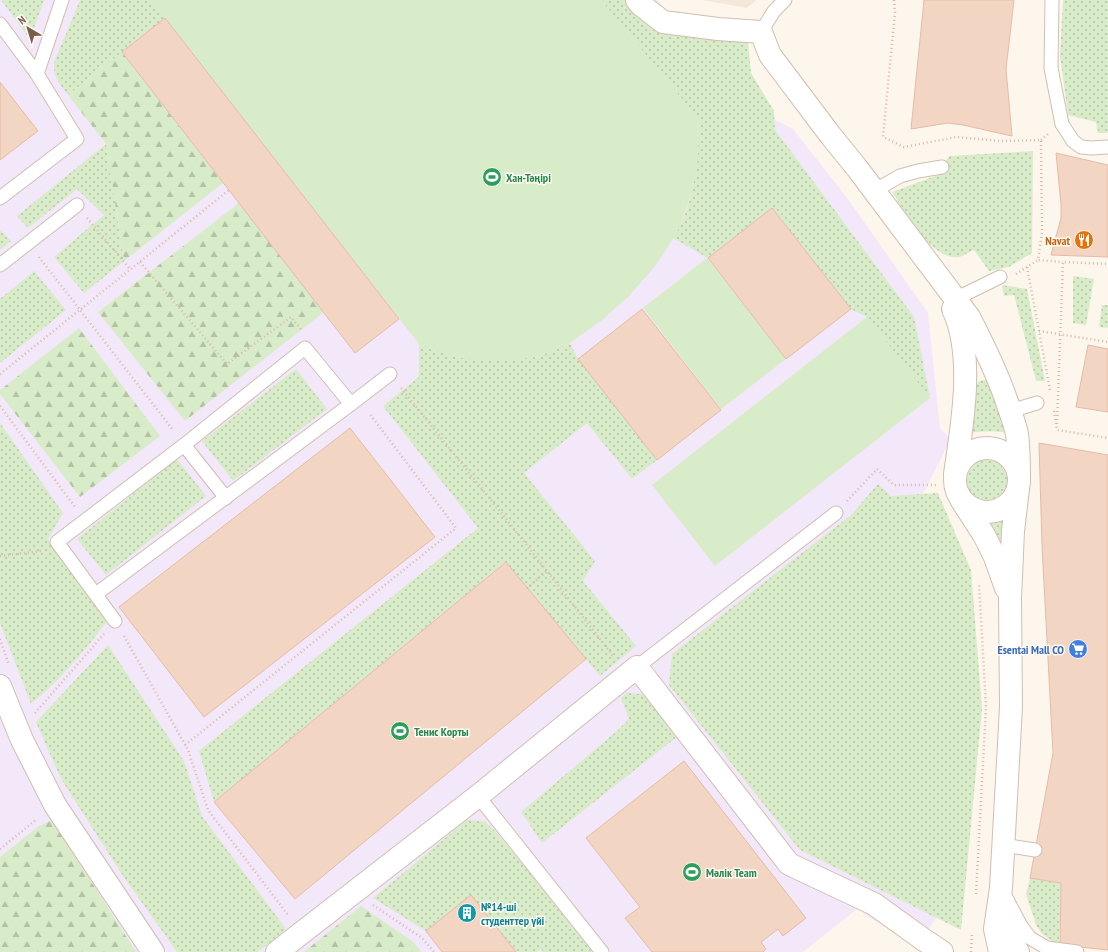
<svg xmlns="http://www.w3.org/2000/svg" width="1108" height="952" font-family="'PT Sans Narrow',sans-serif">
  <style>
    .residential { fill: #f5e8da }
    .education { fill: #f3e8fa }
    .grass { fill: url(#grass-dots) }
    .forest { fill: url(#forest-firs) }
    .pitch { fill: #d8ecc9 }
    .building { fill: #f3d5c3; stroke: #e6bba3 }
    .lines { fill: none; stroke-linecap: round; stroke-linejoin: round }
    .service-casing { stroke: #d1beb0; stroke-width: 15 }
    .minor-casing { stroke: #d1beb0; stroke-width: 24 }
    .path { stroke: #d9b8a5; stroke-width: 2.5; stroke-dasharray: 1 3; stroke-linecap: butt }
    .service { stroke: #fff; stroke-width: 13 }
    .minor { stroke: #fff; stroke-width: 22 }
    .labels { text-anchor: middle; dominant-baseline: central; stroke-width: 3; stroke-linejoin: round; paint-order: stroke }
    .leisure-label { font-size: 12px; font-weight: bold; fill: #27864d; stroke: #fffaf3; text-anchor: start }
    .food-label { font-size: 12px; font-weight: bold; fill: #c56008; stroke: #fffaf3; text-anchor: end }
    .shop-label { font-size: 12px; font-weight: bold; fill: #366cbe; stroke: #fffaf3; text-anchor: end }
    .culture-label { font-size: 12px; font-weight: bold; fill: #0d838f; stroke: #fffaf3; text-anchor: start }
  </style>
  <defs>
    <pattern id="grass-dots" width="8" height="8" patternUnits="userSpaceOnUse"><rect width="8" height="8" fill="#d8ecc9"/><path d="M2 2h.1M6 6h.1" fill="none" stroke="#b4c2a5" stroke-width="1.8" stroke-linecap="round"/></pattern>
    <pattern id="forest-firs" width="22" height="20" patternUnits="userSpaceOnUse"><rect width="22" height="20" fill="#d8ecc9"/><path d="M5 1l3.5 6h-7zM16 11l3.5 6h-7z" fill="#b4c2a5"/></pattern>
  </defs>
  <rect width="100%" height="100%" fill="#fdf6ec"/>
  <path class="residential" d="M 702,0 L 756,0 L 747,8 Z"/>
  <path class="education" d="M 0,0 L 657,0 L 733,98 L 793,129 L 848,199 L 928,313 L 940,428 L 951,439 L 921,498 L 953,896 L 915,947 L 857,909 L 803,952 L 0,952 Z"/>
  <g class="grass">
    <path d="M 1,0 L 44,0 L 30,39 Z"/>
    <path d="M 80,0 L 151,0 L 165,18 L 68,95 C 60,84 51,75 55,60 Z"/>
    <path d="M 601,0 L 629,0 L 748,42 L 751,73 L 774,111 L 775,130 L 914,317 L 930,398 L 867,317 L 851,309 L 772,208 L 708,258 L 673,238 C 695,205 698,158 699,120 Z"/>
    <path d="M 1063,0 L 1108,0 L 1108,133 L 1098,133 L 1096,122 L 1068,115 L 1060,56 Z"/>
    <path d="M 106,144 L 124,261 L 84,293 L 54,257 L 104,215 L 77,189 L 28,228 L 17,216 Z"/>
    <path d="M 1033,151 L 1032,253 L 1009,267 L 989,271 L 974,250 C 969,252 964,256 959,257 C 931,261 905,211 892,192 L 938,175 L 949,156 Z"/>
    <path d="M 0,231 L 1,231 L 11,241 L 0,250 Z"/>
    <path d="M 34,271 L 66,310 L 0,363 L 0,299 Z"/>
    <path d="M 1073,276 L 1094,279 L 1086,325 L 1073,323 Z"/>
    <path d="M 1002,285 L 1027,289 L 1045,381 L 1036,381 L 1014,295 L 1004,296 Z"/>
    <path d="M 1102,305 L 1108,305 L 1108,328 L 1099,327 Z"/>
    <path d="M 570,343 L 578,359 L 657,460 L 632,479 L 587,423 L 524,473 L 595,561 L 583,581 L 636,646 L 600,676 L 505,562 L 214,802 L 199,751 L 478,528 L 383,406 L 419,377 L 419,344 L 460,358 L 537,357 Z"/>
    <path d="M 296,369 L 327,409 L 233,481 L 202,441 Z"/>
    <path d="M 985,380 L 989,381 L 1011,434 C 996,430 984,431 969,433 L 974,388 L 979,381 Z"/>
    <path d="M 0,423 L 63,513 L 48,539 L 108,620 C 85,650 61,680 31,704 L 0,623 Z"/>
    <circle cx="986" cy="481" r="24"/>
    <path d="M 177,459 L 206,496 L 106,575 L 77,539 Z"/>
    <path d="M 878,484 L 891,496 L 938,493 L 971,570 L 982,709 L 961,930 L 800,850 L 669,685 L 672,654 L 851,515 Z"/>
    <path d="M 1007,517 L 1004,552 L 986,524 L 999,522 Z"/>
    <path d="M 108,645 L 184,761 L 202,816 L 286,929 L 258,952 L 177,952 L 123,876 L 61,779 L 36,722 Z"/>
    <path d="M 627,693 L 643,694 L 678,736 L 542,843 L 521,812 L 617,731 L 629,719 L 621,698 Z"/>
    <path d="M 467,820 L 484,821 L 494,830 L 523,864 L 592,952 L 543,952 L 541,949 L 537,952 L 516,952 L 471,895 L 426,931 L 373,898 Z"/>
    <path d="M 1030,878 L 1061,883 L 1059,946 L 1042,934 L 1036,925 L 1026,894 Z"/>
  </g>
  <g class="forest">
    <path d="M 122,52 L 223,183 L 124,261 L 106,144 L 68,95 Z"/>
    <path d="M 239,203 L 324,312 L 185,421 L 98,312 Z"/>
    <path d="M 79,328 L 160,436 L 80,497 L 0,394 L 0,390 Z"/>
    <path d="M 52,820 L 136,952 L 0,952 L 0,857 L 39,826 Z"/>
    <path d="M 361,906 L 412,941 L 422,952 L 304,952 Z"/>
  </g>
  <g class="pitch">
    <path d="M 151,0 L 601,0 L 699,120 L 698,159 L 691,195 L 678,231 L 656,265 L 629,296 L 602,320 L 570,343 L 537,357 L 505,361 L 460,358 L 419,344 Z"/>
    <path d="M 707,258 L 786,359 L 721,409 L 643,308 Z"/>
    <path d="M 867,317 L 930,398 L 715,566 L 652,485 Z"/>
  </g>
  <g class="building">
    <path d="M 924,0 L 1014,0 L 1006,69 L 1012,136 L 963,125 L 948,123 L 911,129 Z"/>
    <path d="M 165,18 L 399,319 L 355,353 L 122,52 Z"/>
    <path d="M 0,82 L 38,131 L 0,160 Z"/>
    <path d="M 1056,153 L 1108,165 L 1108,257 L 1051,255 L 1061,218 L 1061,204 Z"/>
    <path d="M 772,208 L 851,309 L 786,359 L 708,258 Z"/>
    <path d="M 642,309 L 721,410 L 657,460 L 578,359 Z"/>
    <path d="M 1088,345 L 1108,349 L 1108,412 L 1076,407 Z"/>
    <path d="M 350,428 L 435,537 L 204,717 L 119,607 Z"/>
    <path d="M 1039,443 L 1108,455 L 1108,950 L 1060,945 L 1061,883 L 1030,878 L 1053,753 L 1042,546 Z"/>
    <path d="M 506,562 L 586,659 L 295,899 L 214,802 Z"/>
    <path d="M 684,761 L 806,918 L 783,936 L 778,929 L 761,942 L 766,949 L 763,952 L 652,952 L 625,918 L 640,907 L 586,838 Z"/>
    <path d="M 471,895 L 516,952 L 442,952 L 426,931 Z"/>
  </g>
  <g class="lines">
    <g class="service-casing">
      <g id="service">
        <path d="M 1052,0 L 1051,68 L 1062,124 L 1073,141 L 1081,147 L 1092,148 L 1108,147"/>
        <path d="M 0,24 L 37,74 L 77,139 L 0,198"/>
        <path d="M 761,32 L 774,11 L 785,0"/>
        <path d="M 37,74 L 62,0"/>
        <path d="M 874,191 L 900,176 L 918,171 L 942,167"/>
        <path d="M 0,265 L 77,205"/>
        <path d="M 955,299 L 1000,277"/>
        <path d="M 1010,411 L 1037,403"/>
        <path d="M 184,445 L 226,498"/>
        <path d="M 96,594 L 351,404"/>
        <path d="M 115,621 L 57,542 L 184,445 L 305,348 L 351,404 L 390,374"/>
        <path d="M 637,667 L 836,513"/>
        <path d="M 478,796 L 602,952"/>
        <path d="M 1003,845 L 1035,850"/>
        <path d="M 1002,890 L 1021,926 L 1030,938 L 1047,948 L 1077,952"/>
      </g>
    </g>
    <g class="minor-casing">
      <g id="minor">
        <path d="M 637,0 L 640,4 L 663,22 L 718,29 L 761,32 L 770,55 L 831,136 L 857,168 L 969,317 C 984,346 998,374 1008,405 C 1011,414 1015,424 1017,434 C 1019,450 1019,465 1019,481"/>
        <path d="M 953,309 C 975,356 962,425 955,474"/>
        <circle cx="987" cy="480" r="32"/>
        <path d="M 962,501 L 984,535 L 995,557 L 1006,588"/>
        <path d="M 0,686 L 22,740 L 55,805 L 153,952"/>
        <path d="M 1007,917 L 1012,942 L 1018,952"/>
        <path d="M 277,952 L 478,796 L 637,667 L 789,864 L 874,904 L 924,940 L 942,952"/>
        <path d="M 1000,952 L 995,929 L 1001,888 L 1011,707 L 1010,599 L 1013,531 L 1018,489"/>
      </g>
    </g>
    <g class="path">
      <path d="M 894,0 L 895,12 L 883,137 L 904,147 L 956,137 L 1001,141 L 1041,140 L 1042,232 L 1038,260 L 1063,262"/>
      <path d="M 1041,140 L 1048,134"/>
      <path d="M 87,218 L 130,269"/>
      <path d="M 39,257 L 173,430"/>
      <path d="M 140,262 L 227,364 L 291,317 L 302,331"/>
      <path d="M 1027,267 L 1050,390"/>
      <path d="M 1016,274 L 1038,260"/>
      <path d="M 1039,331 L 1108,342"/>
      <path d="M 0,374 L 229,190"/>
      <path d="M 401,388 L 507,520 L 614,657"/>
      <path d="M 0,406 L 75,507"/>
      <path d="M 1054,411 L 1057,430 L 1108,438"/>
      <path d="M 1057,424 L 1063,262 L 1108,264"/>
      <path d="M 847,501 L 877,469 L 894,485 L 936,485"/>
      <path d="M 0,556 L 41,551"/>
      <path d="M 527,588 L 547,571"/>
      <path d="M 124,636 L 188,750 L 208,810 L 288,915"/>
      <path d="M 0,639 L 9,665"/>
      <path d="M 35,713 L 104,634"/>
      <path d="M 185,745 L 456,528 L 369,413"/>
      <path d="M 0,849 L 37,819"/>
      <path d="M 976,894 L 986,707 L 979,583"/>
      <path d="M 373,905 L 422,938 L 434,952"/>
      <path d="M 971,952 L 972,933"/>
    </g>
    <use href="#service" class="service"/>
    <use href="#minor" class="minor"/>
  </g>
  <defs>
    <g id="stadium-disc" transform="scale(1)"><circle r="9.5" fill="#2e9e5b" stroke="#fffaf3"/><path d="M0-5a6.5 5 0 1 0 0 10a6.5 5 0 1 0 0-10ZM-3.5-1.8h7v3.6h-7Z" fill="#fff"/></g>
    <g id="restaurant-disc" transform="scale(1)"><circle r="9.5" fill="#e8710a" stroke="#fffaf3"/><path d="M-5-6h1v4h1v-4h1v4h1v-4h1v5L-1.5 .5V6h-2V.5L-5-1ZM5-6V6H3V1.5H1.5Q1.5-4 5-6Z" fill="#fff"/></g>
    <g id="supermarket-disc" transform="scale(1)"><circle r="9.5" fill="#3f7fe0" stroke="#fffaf3"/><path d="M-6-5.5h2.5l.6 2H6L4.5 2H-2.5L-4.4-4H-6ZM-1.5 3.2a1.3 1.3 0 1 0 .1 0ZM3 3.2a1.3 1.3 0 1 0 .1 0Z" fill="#fff"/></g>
    <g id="building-disc" transform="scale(1)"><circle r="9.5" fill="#0f9aa8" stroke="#fffaf3"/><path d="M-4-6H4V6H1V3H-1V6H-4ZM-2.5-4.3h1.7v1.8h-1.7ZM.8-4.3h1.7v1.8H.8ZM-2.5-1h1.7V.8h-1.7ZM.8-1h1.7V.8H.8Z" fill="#fff"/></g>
  </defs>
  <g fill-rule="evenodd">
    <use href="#stadium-disc" x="492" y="177"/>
    <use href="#restaurant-disc" x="1084" y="240"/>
    <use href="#supermarket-disc" x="1078" y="649"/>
    <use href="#stadium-disc" x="400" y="731"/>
    <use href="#stadium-disc" x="692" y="872"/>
    <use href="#building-disc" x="467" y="913"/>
  </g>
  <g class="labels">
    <g class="leisure-label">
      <text x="506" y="177">Хан-Тәңірі</text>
      <text x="414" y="731">Тенис Корты</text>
      <text x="706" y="872">Мәлік Team</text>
    </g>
    <g class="food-label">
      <text x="1070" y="240">Navat</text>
    </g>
    <g class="shop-label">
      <text x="1064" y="649">Esentai Mall СО</text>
    </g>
    <g class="culture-label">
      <text x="481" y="906">№14-ші<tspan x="481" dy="14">студенттер үйі</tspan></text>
    </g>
  </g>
  <g transform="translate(28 28) rotate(322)" stroke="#fffaf3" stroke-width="3" paint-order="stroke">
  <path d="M0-3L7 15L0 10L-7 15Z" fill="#7a5c4d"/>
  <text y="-6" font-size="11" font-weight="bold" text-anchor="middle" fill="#7a5c4d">N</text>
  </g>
</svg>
